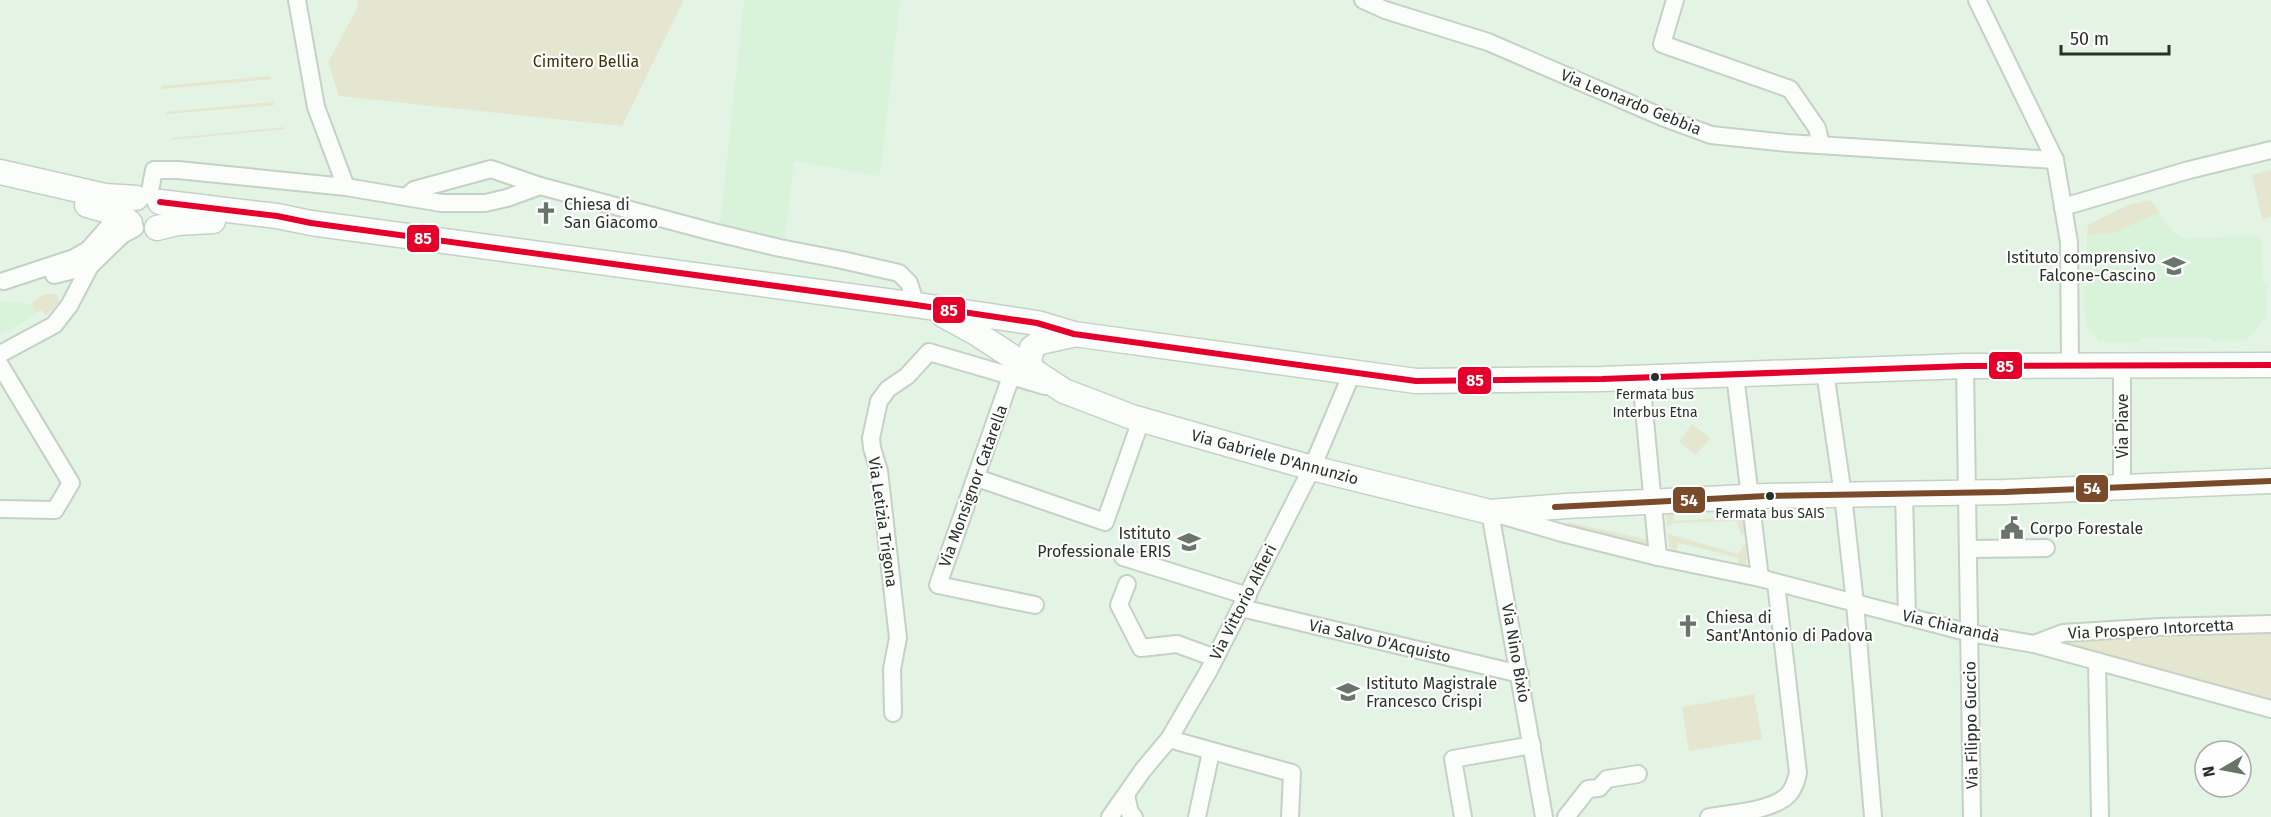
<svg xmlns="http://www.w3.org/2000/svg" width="2271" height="817" font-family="'Fira Sans',sans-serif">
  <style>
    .built { fill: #d9f3db }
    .green { fill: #e4e6cf }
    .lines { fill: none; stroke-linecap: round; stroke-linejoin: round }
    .minor-casing { stroke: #c4d1c5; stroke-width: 20 }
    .secondary-casing { stroke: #c4d1c5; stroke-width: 27 }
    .minor { stroke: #fbfdfb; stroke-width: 16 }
    .secondary { stroke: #fbfdfb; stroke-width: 24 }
    .bus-1-casing { stroke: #fefefe; stroke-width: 10 }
    .bus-2-casing { stroke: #fefefe; stroke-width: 10 }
    .bus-1 { stroke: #7a4b2a; stroke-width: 6 }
    .bus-2 { stroke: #e4002b; stroke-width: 6 }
    .bus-dot { fill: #273128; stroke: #fefefe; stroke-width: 2 }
    .labels { text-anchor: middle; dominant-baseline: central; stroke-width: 4.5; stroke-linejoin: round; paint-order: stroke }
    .bus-label { font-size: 14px; fill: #273128; stroke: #fefefe }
    .park-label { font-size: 16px; fill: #3e3208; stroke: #fefefe }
    .street-label { font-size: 16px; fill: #273128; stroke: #fefefe }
    .poi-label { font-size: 16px; fill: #273128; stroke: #fefefe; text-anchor: start }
    .line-badge { stroke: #fefefe; stroke-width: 2 }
    .badge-label { font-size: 16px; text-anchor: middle; font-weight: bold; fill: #fff }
  </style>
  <rect width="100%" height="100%" fill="#e3f4e5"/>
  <g class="built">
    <path d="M 744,0 L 900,0 L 880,176 L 794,161 L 785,238 L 755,235 L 720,226 Z"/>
    <path d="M 2160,213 L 2172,231 L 2184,238 L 2261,236 L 2263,284 L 2267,285 L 2266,319 L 2261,319 L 2262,322 L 2250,337 L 2247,337 L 2247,340 L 2213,341 L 2213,338 L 2140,338 L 2139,342 L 2105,343 L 2104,338 L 2101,341 L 2086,326 L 2083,286 L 2087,286 L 2087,235 L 2113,233 Z"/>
    <path d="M 0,301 L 31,304 L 36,313 L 32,317 L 0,335 Z"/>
  </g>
  <g class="green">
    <path d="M 358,0 L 684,0 L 622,126 L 339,96 L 328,62 L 357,9 Z"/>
    <path d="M 271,76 L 271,79 L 162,89 L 161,86 Z"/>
    <path d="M 274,102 L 274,105 L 166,114 L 166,112 Z"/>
    <path d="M 284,127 L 285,129 L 171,140 L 171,138 Z"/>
    <path d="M 2271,170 L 2271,217 L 2262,219 L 2252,175 Z"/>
    <path d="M 2150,200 L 2160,213 L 2113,233 L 2087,235 L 2088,225 L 2128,205 Z"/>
    <path d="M 44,294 L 56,294 L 60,301 L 46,316 L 42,310 L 36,313 L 31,304 Z"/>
    <path d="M 1692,424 L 1710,438 L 1696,455 L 1679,442 Z"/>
    <path d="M 1736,507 L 1741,507 L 1745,534 L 1741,535 L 1736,521 L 1673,523 L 1672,525 L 1667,526 L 1666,513 L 1669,510 L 1673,510 L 1674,521 L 1736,517 Z"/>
    <path d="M 1569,522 L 1644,539 L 1647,538 L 1646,532 L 1650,532 L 1650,542 L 1646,544 L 1568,525 Z"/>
    <path d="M 1668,534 L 1739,554 L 1743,545 L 1746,545 L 1747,567 L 1737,567 L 1739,558 L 1679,543 L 1675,552 L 1669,547 Z"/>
    <path d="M 2271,633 L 2271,702 L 2065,644 L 2067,642 L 2086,641 Z"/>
    <path d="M 1754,694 L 1762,739 L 1689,751 L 1682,707 Z"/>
  </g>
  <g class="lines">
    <g class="minor-casing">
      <g id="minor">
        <path d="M 297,0 L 316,107 L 346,187"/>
        <path d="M 1363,0 L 1385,10 L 1488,42 L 1662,117 L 1711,135 L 1787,143 L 2055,160"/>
        <path d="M 1675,0 L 1662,44 L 1790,89 L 1817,128 L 1821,145"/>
        <path d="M 1977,0 L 2055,160 L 2069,242 L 2070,365"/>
        <path d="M 149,196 L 154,170 L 178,170 L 346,187 L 441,203 L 485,203 L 507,198 L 540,186"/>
        <path d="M 406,197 L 414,190 L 491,169 L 540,186 L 713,232 L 780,248 L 842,260 L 899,273 L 909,283 L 916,305"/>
        <path d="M 2063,207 L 2189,170 L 2271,150"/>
        <path d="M 54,275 L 90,266 L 122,235 L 135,228"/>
        <path d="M 4,281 L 74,258 L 88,250 L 125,208"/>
        <path d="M 0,354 L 54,325 L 69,306 L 90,266"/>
        <path d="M 0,365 L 71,483 L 55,510 L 0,509"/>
        <path d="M 2122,365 L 2122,487"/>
        <path d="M 1965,366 L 1972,817"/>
        <path d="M 1014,368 L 938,585 L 1035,605"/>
        <path d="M 1825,372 L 1843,495 L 1855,603 L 1873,817"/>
        <path d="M 1735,375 L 1760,578"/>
        <path d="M 1641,378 L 1658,557"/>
        <path d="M 977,478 L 1105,522 L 1141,420"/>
        <path d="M 1904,493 L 1907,617"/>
        <path d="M 1968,549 L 2046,548"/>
        <path d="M 1123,557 L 1248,596"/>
        <path d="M 1127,584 L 1119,605 L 1141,648 L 1177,644 L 1215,658"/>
        <path d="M 1241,608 L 1520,674"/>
        <path d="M 2034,644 L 2063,633 L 2160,627 L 2271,624"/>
        <path d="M 2097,661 L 2100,817"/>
        <path d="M 893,713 L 892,669 L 898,638 L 879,471 L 872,448 L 871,438 L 879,401 L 888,389 L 907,376 L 929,352 L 1045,386"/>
        <path d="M 1169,739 L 1292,773 L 1290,817"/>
        <path d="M 1126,795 L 1130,813 L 1134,817"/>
        <path d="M 1110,817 L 1143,770 L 1169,739 L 1208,672 L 1312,468 L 1352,373"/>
        <path d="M 1197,817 L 1211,752"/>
        <path d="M 1463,817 L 1453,759 L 1532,745"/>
        <path d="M 1544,817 L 1490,512 L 1562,533 L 1658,557 L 1760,578 L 1970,633 L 2034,644 L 2271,709"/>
        <path d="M 1566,817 L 1588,789 L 1599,788 L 1607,779 L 1638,774"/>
        <path d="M 1709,817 C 1731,813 1772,811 1788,795 C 1794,789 1796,781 1798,773 L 1776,583"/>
      </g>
    </g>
    <g class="secondary-casing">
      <g id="secondary">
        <path d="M 0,172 L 105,196 L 136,198"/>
        <path d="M 160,202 L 277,216 L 311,223 L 916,305 L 1037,323 L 1074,334 L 1416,381 L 1602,379 L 1965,366 L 2271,365"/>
        <path d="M 87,205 L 119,214 L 130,223"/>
        <path d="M 157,228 L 177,223 L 213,221"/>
        <path d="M 943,315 L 976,333 L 1064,391 L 1132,417 L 1312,468 L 1490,512 L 1566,506 L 1766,496 L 2005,492 L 2271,481"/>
        <path d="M 1033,372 L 1029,361 L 1032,348 L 1040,342 L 1072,335"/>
      </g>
    </g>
    <use href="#minor" class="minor"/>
    <use href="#secondary" class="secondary"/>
    <g class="bus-1-casing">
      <path id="bus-1" d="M 1555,507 L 1766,496 L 2005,492 L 2271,481"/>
    </g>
    <g class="bus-2-casing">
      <path id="bus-2" d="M 160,202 L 277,216 L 311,223 L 916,305 L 1037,323 L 1074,334 L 1416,381 L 1602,379 L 1965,366 L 2271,365"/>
    </g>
    <use href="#bus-1" class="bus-1"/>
    <use href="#bus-2" class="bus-2"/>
  </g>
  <defs>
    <g id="church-bare" transform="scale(1.8)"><path d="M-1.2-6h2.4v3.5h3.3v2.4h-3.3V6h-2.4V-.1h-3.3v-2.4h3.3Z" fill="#69756a" stroke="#fefefe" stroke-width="2.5" paint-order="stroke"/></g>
    <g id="school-bare" transform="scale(1.8)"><path d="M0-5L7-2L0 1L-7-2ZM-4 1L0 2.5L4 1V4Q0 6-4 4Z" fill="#69756a" stroke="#fefefe" stroke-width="2.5" paint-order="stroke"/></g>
    <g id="civic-bare" transform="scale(1.8)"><path d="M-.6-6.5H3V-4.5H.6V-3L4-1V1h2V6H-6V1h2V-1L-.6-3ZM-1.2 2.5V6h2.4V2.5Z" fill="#69756a" stroke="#fefefe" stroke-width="2.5" paint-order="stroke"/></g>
  </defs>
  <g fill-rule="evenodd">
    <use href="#church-bare" x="546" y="213"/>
    <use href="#school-bare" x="2174" y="266"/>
    <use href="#civic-bare" x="2012" y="528"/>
    <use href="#school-bare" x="1189" y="542"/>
    <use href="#church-bare" x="1688" y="626"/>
    <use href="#school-bare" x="1348" y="692"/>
  </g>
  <g class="bus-dot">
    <circle cx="1655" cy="377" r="5"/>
    <circle cx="1770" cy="496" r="5"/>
  </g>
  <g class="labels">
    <g class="bus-label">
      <text x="1655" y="394">Fermata bus<tspan x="1655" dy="18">Interbus Etna</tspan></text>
      <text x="1770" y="513">Fermata bus SAIS</text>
    </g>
    <g class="park-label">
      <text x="586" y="61">Cimitero Bellia</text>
    </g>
    <g class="street-label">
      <text transform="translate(1631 102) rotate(22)">Via Leonardo Gebbia</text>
      <text transform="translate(2122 426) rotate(-90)">Via Piave</text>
      <text transform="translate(1275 457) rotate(15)">Via Gabriele D'Annunzio</text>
      <text transform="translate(973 486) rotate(-70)">Via Monsignor Catarella</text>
      <text transform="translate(883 522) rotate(82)">Via Letizia Trigona</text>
      <text transform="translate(1243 602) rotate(-63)">Via Vittorio Alfieri</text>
      <text transform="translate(1951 626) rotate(13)">Via Chiarandà</text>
      <text transform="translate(2151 629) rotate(-3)">Via Prospero Intorcetta</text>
      <text transform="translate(1380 641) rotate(13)">Via Salvo D'Acquisto</text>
      <text transform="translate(1516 653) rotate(80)">Via Nino Bixio</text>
      <text transform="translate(1971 725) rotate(-91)">Via Filippo Guccio</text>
    </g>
    <g class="poi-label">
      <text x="564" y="204">Chiesa di<tspan x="564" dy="18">San Giacomo</tspan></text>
      <text x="2156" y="257" text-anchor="end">Istituto comprensivo<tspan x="2156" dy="18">Falcone-Cascino</tspan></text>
      <text x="2030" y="528">Corpo Forestale</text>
      <text x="1171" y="533" text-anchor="end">Istituto<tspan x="1171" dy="18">Professionale ERIS</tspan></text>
      <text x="1706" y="617">Chiesa di<tspan x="1706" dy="18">Sant'Antonio di Padova</tspan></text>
      <text x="1366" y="683">Istituto Magistrale<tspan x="1366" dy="18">Francesco Crispi</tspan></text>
    </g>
  </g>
  <g class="line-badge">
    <rect x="406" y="224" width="34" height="29" rx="6" fill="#e4002b"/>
    <rect x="932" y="296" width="34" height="28" rx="6" fill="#e4002b"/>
    <rect x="1988" y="351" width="35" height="29" rx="6" fill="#e4002b"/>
    <rect x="1457" y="366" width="35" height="29" rx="6" fill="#e4002b"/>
    <rect x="2075" y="474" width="34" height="29" rx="6" fill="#7a4b2a"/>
    <rect x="1672" y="486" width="34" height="28" rx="6" fill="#7a4b2a"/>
  </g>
  <g class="badge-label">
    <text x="423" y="244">85</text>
    <text x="949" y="316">85</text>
    <text x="2005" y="372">85</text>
    <text x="1475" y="386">85</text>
    <text x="2092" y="494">54</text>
    <text x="1689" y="506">54</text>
  </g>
  <g transform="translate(2223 769) rotate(260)"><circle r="28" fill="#fefefe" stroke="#a8aca8" stroke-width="1.5"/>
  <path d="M0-4.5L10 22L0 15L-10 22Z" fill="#69756a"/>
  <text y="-9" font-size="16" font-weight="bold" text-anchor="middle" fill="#273128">N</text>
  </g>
  <path d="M2061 45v9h108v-9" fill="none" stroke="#273128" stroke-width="3"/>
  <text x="2070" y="45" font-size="18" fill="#273128" stroke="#fefefe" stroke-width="4.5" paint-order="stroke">50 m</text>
</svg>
